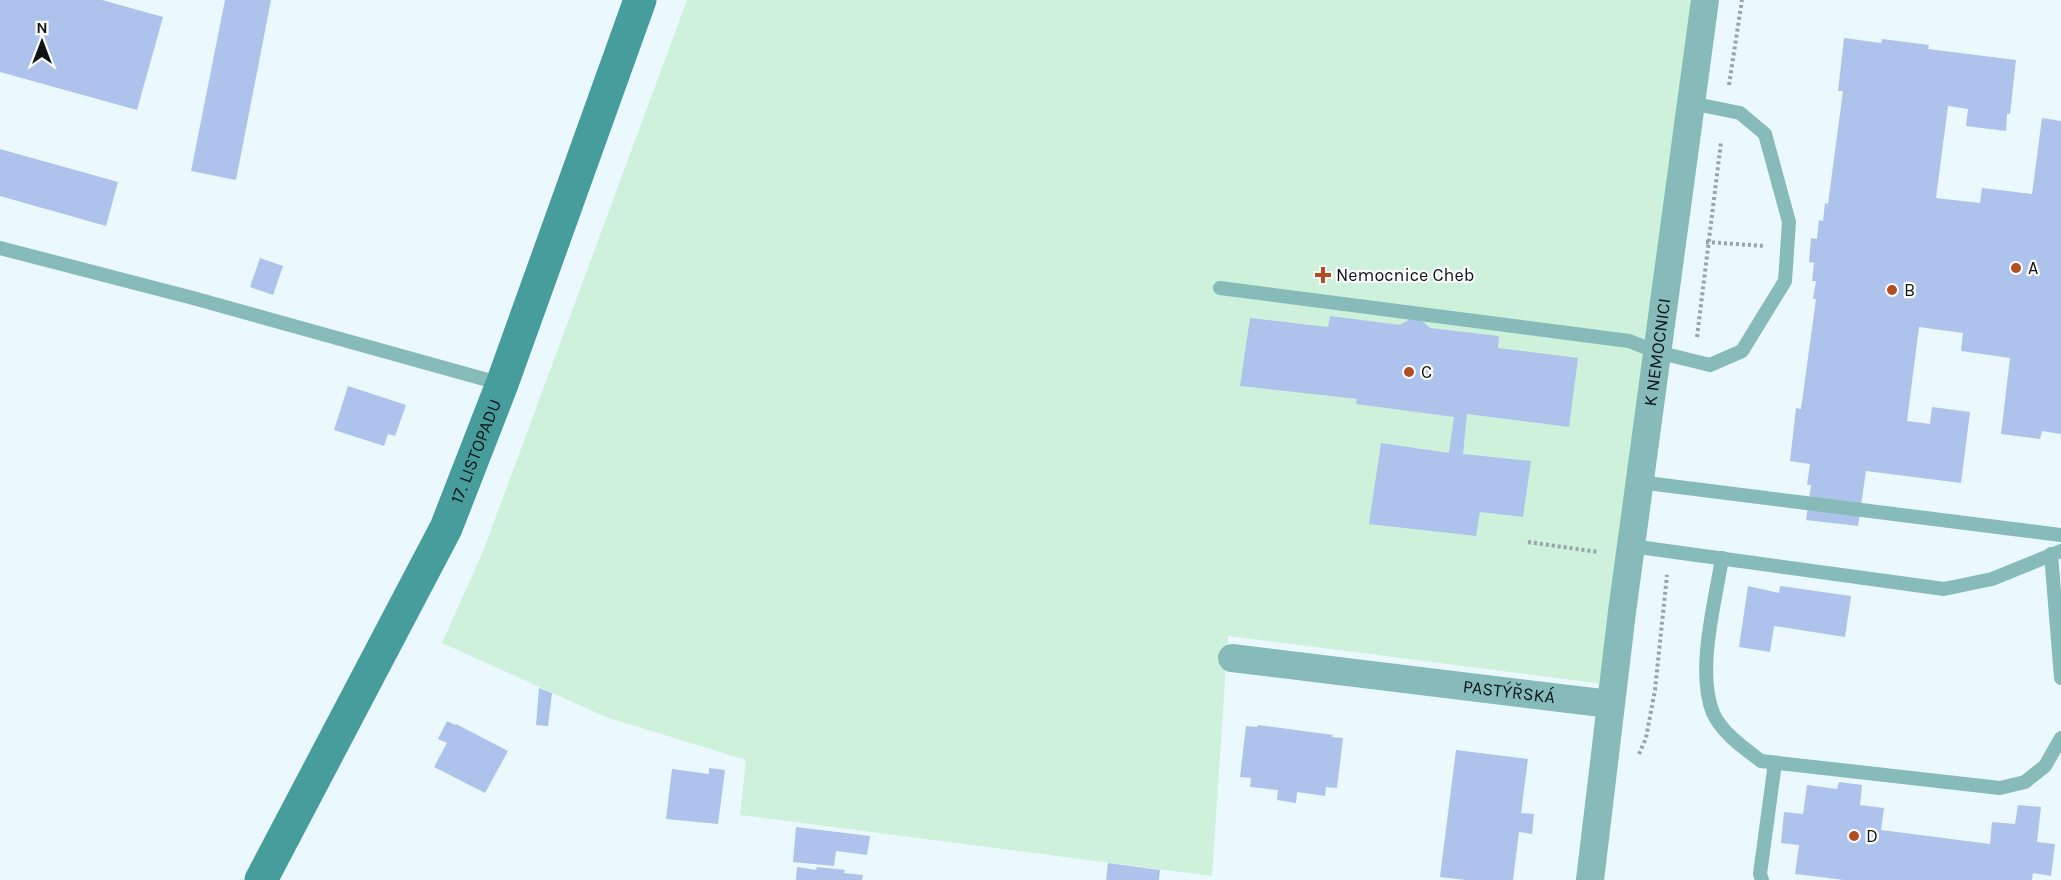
<svg xmlns="http://www.w3.org/2000/svg" width="2061" height="880" font-family="Karla,sans-serif">
  <style>
    .green { fill: #cdf1db }
    .building { fill: #aec3ec }
    .lines { fill: none; stroke-linecap: round; stroke-linejoin: round }
    .path { stroke: #99a4a9; stroke-width: 4; stroke-dasharray: 3 3; stroke-linecap: butt }
    .lane { stroke: #86bbb9; stroke-width: 14 }
    .street { stroke: #86bbb9; stroke-width: 28 }
    .secondary { stroke: #479d9c; stroke-width: 33 }
    .poi-dot { fill: #b34d22; stroke: #fff; stroke-width: 2 }
    .labels { text-anchor: middle; dominant-baseline: central; stroke-width: 4.5; stroke-linejoin: round; paint-order: stroke }
    .poi-label { font-size: 18px; fill: #0e1519; stroke: #fff; text-anchor: start }
    .street-label { font-size: 18px; fill: #0e1519; stroke: #fff }
  </style>
  <rect width="100%" height="100%" fill="#ebf8fe"/>
  <path class="green" d="M 687,0 L 1705,0 L 1612,685 L 1228,636 L 1212,876 L 740,815 L 746,760 L 606,717 L 442,643 L 484,549 Z"/>
  <g class="building">
    <path d="M 0,0 L 102,0 L 163,17 L 137,110 L 0,72 Z"/>
    <path d="M 225,0 L 271,0 L 236,180 L 191,171 Z"/>
    <path d="M 1844,38 L 1881,43 L 1882,39 L 1929,45 L 1928,49 L 2016,60 L 2010,114 L 2007,114 L 2006,131 L 1966,126 L 1968,109 L 1948,106 L 1936,198 L 1980,203 L 1982,188 L 2032,194 L 2042,118 L 2061,121 L 2061,434 L 2042,431 L 2040,439 L 2001,434 L 2010,358 L 1961,351 L 1963,333 L 1919,327 L 1907,421 L 1930,424 L 1932,407 L 1970,412 L 1961,483 L 1866,471 L 1858,526 L 1806,520 L 1811,485 L 1807,485 L 1810,464 L 1790,461 L 1796,408 L 1801,409 L 1816,299 L 1813,299 L 1816,281 L 1812,281 L 1814,263 L 1809,262 L 1811,238 L 1817,239 L 1819,220 L 1823,221 L 1825,203 L 1828,204 L 1843,91 L 1838,91 Z"/>
    <path d="M 0,149 L 118,182 L 106,226 L 0,196 Z"/>
    <path d="M 260,258 L 283,266 L 273,295 L 250,287 Z"/>
    <path d="M 1330,316 L 1400,325 L 1410,319 L 1421,320 L 1430,328 L 1499,336 L 1498,348 L 1578,358 L 1569,427 L 1467,414 L 1463,454 L 1531,461 L 1523,517 L 1480,512 L 1476,536 L 1369,524 L 1381,443 L 1449,453 L 1454,417 L 1356,404 L 1357,399 L 1240,386 L 1250,318 L 1328,327 Z"/>
    <path d="M 348,386 L 406,405 L 395,436 L 388,434 L 384,446 L 334,430 Z"/>
    <path d="M 1748,586 L 1779,593 L 1780,586 L 1851,596 L 1845,637 L 1774,626 L 1770,652 L 1739,647 Z"/>
    <path d="M 539,688 L 552,693 L 548,726 L 536,725 Z"/>
    <path d="M 447,721 L 455,725 L 456,724 L 508,751 L 485,793 L 434,767 L 447,743 L 438,739 Z"/>
    <path d="M 1258,725 L 1333,735 L 1332,737 L 1343,738 L 1337,788 L 1326,787 L 1325,796 L 1297,792 L 1296,803 L 1277,800 L 1278,790 L 1250,787 L 1251,778 L 1240,777 L 1246,726 L 1257,727 Z"/>
    <path d="M 1456,750 L 1528,759 L 1521,813 L 1534,814 L 1532,834 L 1519,832 L 1513,880 L 1466,880 L 1440,877 Z"/>
    <path d="M 709,768 L 725,770 L 718,824 L 666,819 L 672,769 L 709,774 Z"/>
    <path d="M 1839,782 L 1862,785 L 1860,805 L 1884,808 L 1881,830 L 1990,844 L 1992,822 L 2015,824 L 2018,805 L 2041,807 L 2037,842 L 2055,844 L 2051,876 L 2033,873 L 2032,880 L 1844,880 L 1795,874 L 1799,845 L 1781,843 L 1784,812 L 1803,814 L 1807,785 L 1837,789 Z"/>
    <path d="M 796,827 L 870,836 L 867,855 L 836,851 L 834,866 L 793,862 Z"/>
    <path d="M 1108,863 L 1160,870 L 1159,880 L 1106,880 Z"/>
    <path d="M 797,867 L 816,870 L 817,867 L 845,870 L 844,873 L 863,875 L 862,880 L 796,880 Z"/>
  </g>
  <g class="lines">
    <g class="path">
      <path d="M 1729,85 L 1742,0"/>
      <path d="M 1706,242 L 1765,246"/>
      <path d="M 1697,337 L 1721,142"/>
      <path d="M 1528,542 L 1598,552"/>
      <path d="M 1639,754 L 1646,738 L 1655,690 L 1667,575"/>
    </g>
    <g class="lane">
      <path d="M 0,248 L 193,298 L 502,384"/>
      <path d="M 1220,288 L 1629,341 L 1657,352 L 1710,365 L 1742,351 L 1785,281 L 1789,222 L 1765,134 L 1740,113 L 1691,103"/>
      <path d="M 1639,482 L 2061,535"/>
      <path d="M 1631,546 L 1944,589 L 1992,579 L 2061,551"/>
      <path d="M 2051,554 L 2061,678"/>
      <path d="M 1722,558 C 1715,603 1696,671 1713,713 C 1722,733 1744,748 1761,761 L 2000,788 L 2025,782 L 2045,766 L 2061,738"/>
      <path d="M 1762,880 L 1760,874 L 1775,763"/>
    </g>
    <g class="street">
      <path id="s1" d="M 1232,658 L 1610,704"/>
      <path id="s2" d="M 1590,880 L 1622,612 L 1705,0"/>
    </g>
    <path class="secondary" id="s3" d="M 261,880 L 446,528 L 502,384 L 640,0"/>
  </g>
  <g class="poi-dot">
    <circle cx="2016" cy="268" r="6"/>
    <path d="M1320 266h6v6h6v6h-6v6h-6v-6h-6v-6h6z"/>
    <circle cx="1892" cy="290" r="6"/>
    <circle cx="1409" cy="372" r="6"/>
    <circle cx="1854" cy="836" r="6"/>
  </g>
  <g class="labels">
    <g class="poi-label">
      <text x="2028" y="268">A</text>
      <text x="1336" y="275">Nemocnice Cheb</text>
      <text x="1904" y="290">B</text>
      <text x="1421" y="372">C</text>
      <text x="1866" y="836">D</text>
    </g>
    <g class="street-label">
      <text stroke="none"><textPath href="#s2" startOffset="532">K NEMOCNICI</textPath></text>
      <text stroke="none"><textPath href="#s3" startOffset="480">17. LISTOPADU</textPath></text>
      <text stroke="none"><textPath href="#s1" startOffset="279">PASTÝŘSKÁ</textPath></text>
    </g>
  </g>
  <g transform="translate(42 42)" stroke="#ffffff" stroke-width="4.5" paint-order="stroke">
  <path d="M0-4.5L10 22L0 15L-10 22Z" fill="#0e1519"/>
  <text y="-9" font-size="16" font-weight="bold" text-anchor="middle" fill="#0e1519">N</text>
  </g>
</svg>
